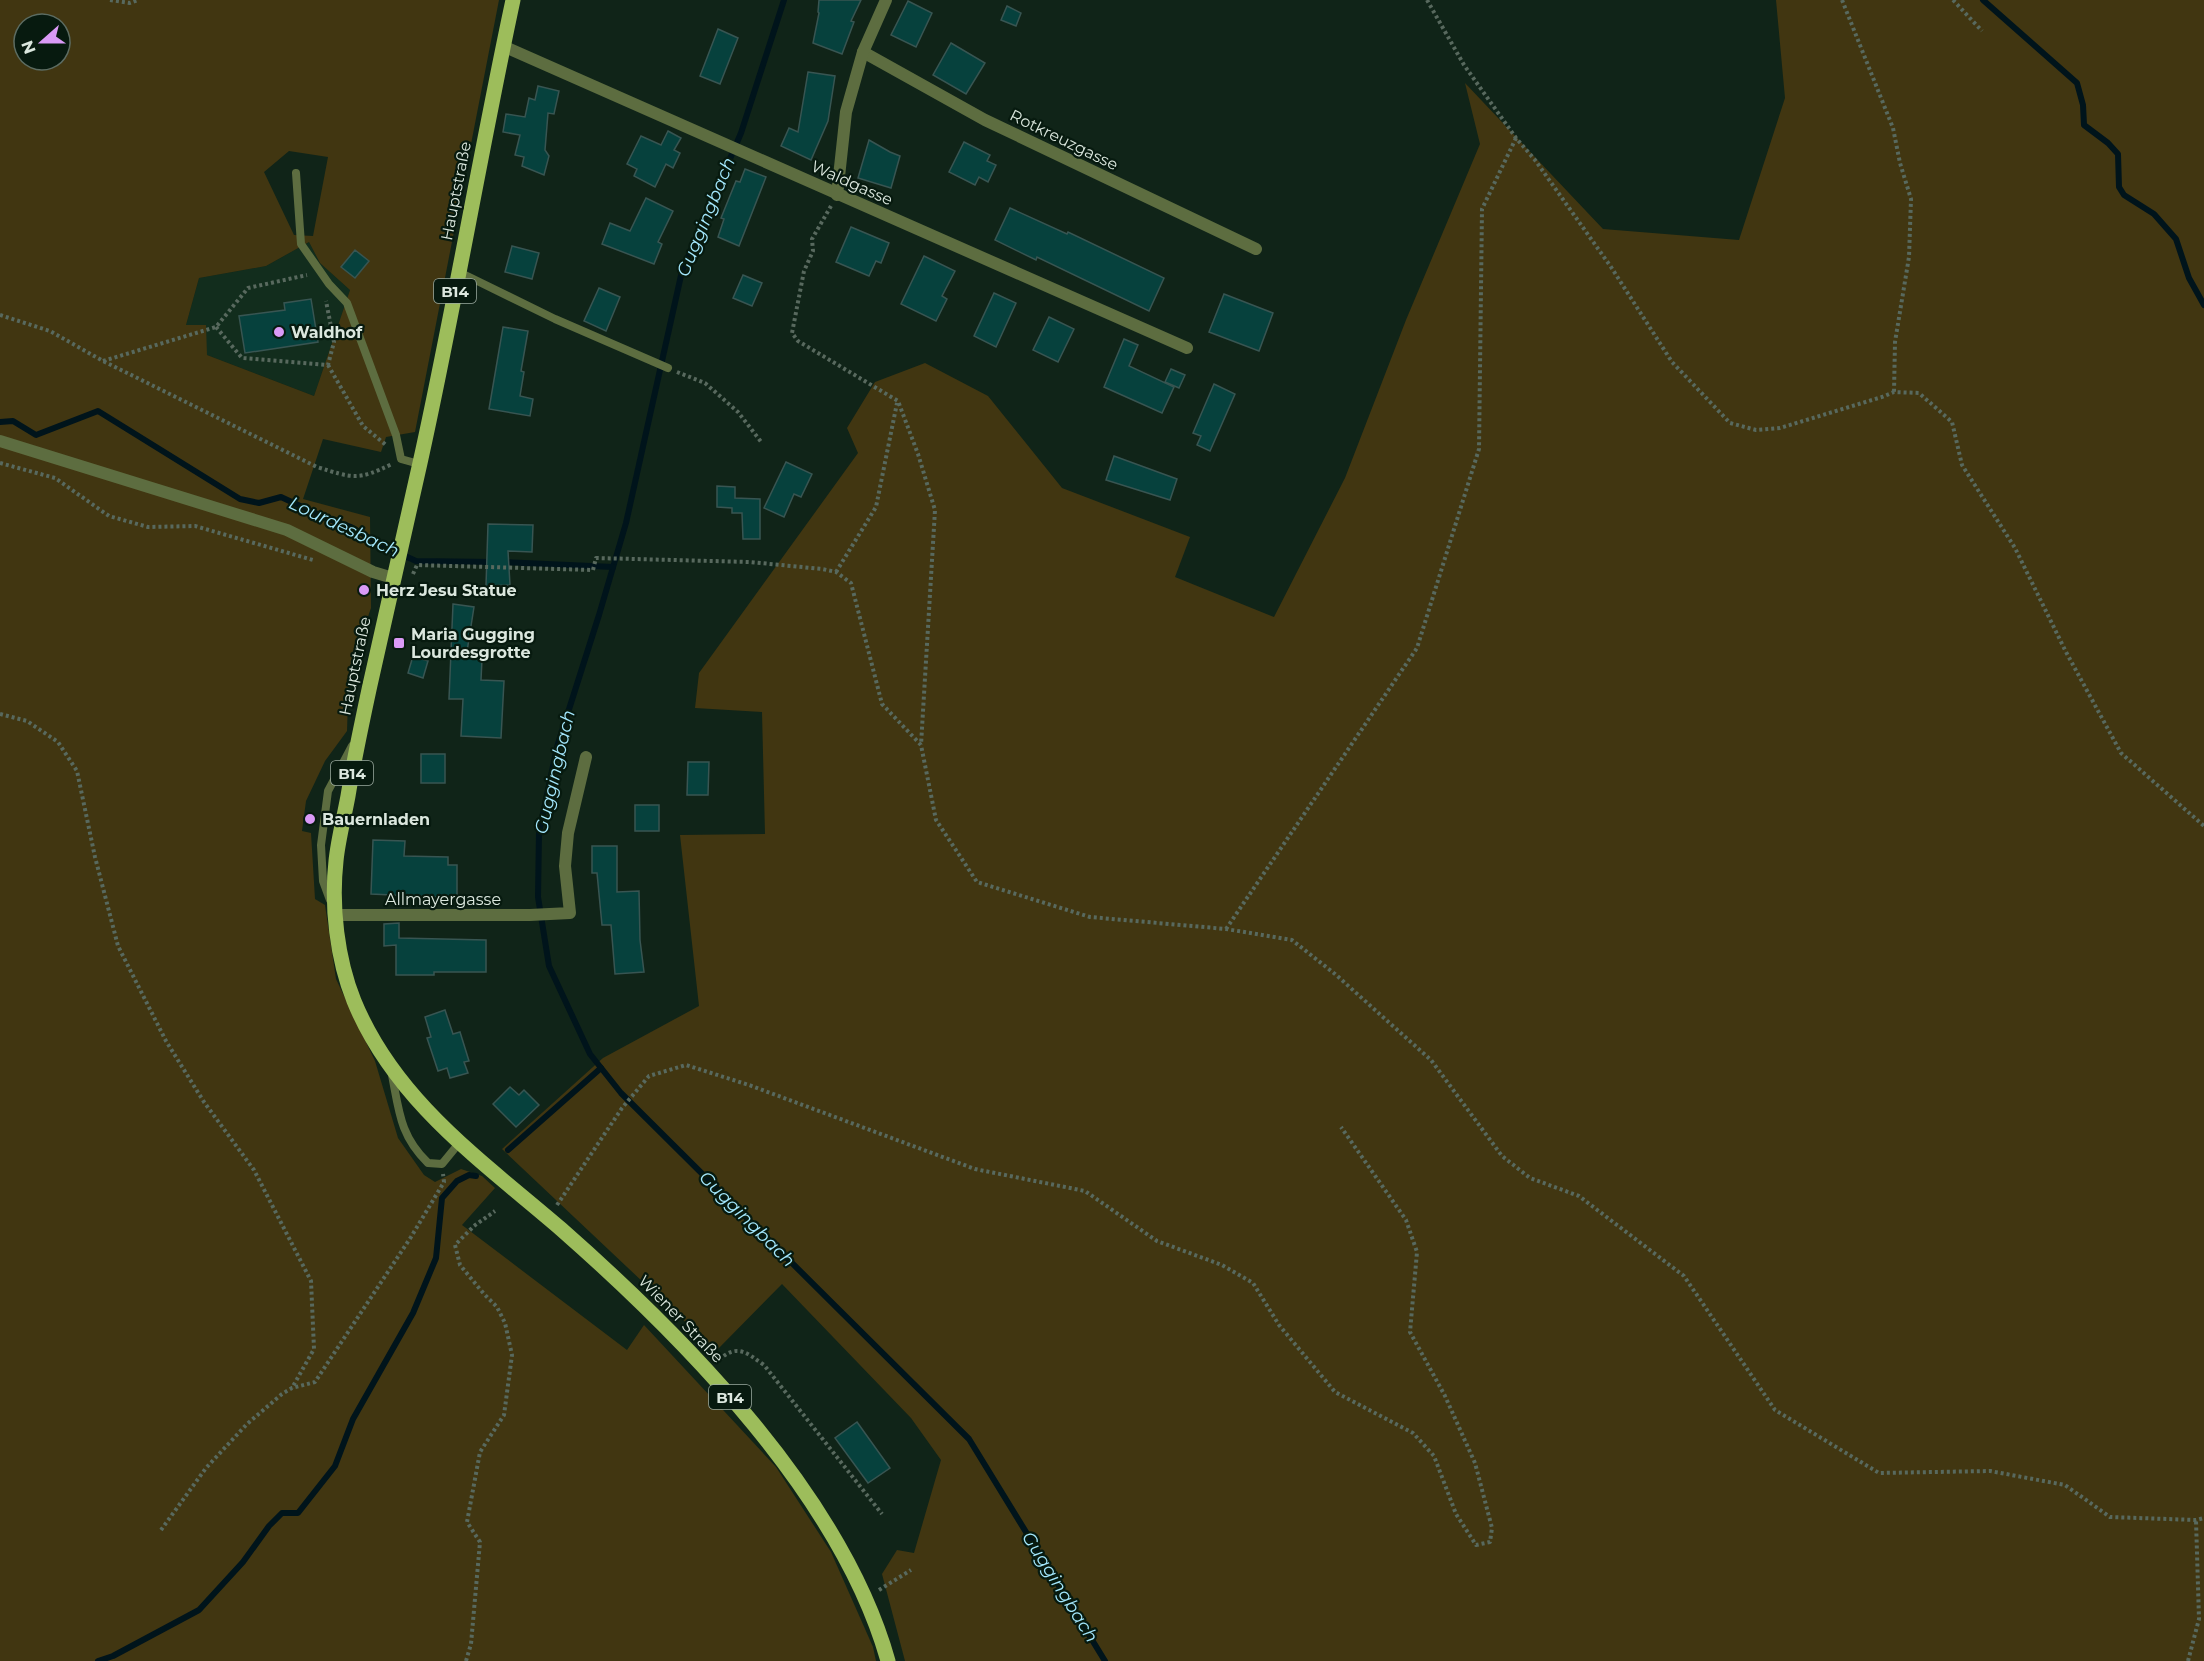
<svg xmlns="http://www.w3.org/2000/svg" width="2204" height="1661" font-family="Montserrat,sans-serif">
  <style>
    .built { fill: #122d1d }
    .green { fill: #413611; fill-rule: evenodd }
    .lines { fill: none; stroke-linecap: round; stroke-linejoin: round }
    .stream { stroke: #00141b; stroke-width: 6 }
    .building { fill: #06413d; stroke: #385552; stroke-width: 1.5 }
    .path { stroke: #58695e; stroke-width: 4; stroke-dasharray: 3 3; stroke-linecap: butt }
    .lane { stroke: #5d6d40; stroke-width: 8 }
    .street { stroke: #5d6d40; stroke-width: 12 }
    .primary { stroke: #9dbd5b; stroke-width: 15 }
    .poi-dot { fill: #da9af6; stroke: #071a0f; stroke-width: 2 }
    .labels { text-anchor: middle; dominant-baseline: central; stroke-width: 4.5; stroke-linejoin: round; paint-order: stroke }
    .shield { fill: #071a0f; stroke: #9baaa0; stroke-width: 1.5 }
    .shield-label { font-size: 15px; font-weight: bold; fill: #dbe7de }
    .street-label { font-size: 16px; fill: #dbe7de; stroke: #071a0f }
    .poi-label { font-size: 16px; font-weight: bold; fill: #dbe7de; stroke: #071a0f; text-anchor: start }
    .water-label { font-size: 18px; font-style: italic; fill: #a4e8fe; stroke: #071a0f }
  </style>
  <rect width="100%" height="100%" fill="#102418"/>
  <path class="built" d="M 309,242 L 320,263 L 350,290 L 314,396 L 207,355 L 186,325 L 199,278 L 266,266 Z"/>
  <g class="green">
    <path d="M 0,0 L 499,0 L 415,432 L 386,437 L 381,452 L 323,439 L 303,499 L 370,517 L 371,608 L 349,671 L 347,731 L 325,761 L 306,801 L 302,831 L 311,833 L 315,899 L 325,905 L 336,979 L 375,1061 L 398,1138 L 424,1175 L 435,1182 L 461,1169 L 482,1176 L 495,1188 L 462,1225 L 627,1350 L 644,1325 L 776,1467 L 831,1552 L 873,1647 L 876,1661 L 0,1661 ZM 24,24 L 60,24 L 60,60 L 24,60 ZM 289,151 L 328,157 L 313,236 L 294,235 L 264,172 ZM 309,242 L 320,263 L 350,290 L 314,396 L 207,355 L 206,325 L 186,325 L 199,278 L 266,266 Z"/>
    <path d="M 1776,0 L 2204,0 L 2204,1661 L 905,1661 L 882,1574 L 897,1550 L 914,1553 L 941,1460 L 911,1418 L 782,1284 L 716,1351 L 502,1149 L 603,1058 L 699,1006 L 680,835 L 765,834 L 762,712 L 695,708 L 699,673 L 858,453 L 847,428 L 875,382 L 925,363 L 988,396 L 1062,488 L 1190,537 L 1175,577 L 1274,617 L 1345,478 L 1406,320 L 1480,144 L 1465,83 L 1603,229 L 1739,240 L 1785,98 Z"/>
  </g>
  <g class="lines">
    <g class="stream">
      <path d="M 784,0 L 741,133 L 682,271 L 626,523 L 599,615 L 557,747 L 539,833 L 538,897 L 549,966 L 590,1054 L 621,1093 L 969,1439 L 1105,1661"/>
      <path d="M 1983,0 L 2077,83 L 2083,105 L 2084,125 L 2108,143 L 2118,154 L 2119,187 L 2124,195 L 2154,214 L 2176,239 L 2189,278 L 2204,305"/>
      <path d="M 0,422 L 13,421 L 36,435 L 98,411 L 240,499 L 259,503 L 281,497 L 326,518 L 351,527 L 381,545 L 416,561 L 493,562"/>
      <path d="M 503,562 L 613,567"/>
      <path d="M 508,1150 L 601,1068"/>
      <path d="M 98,1661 L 113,1656 L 199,1610 L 243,1562 L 269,1526 L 282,1513 L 298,1513 L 335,1466 L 353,1419 L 413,1313 L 436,1258 L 442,1198 L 457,1181 L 469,1175 L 476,1176"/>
    </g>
  </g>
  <g class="building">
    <path d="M 819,0 L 861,0 L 851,21 L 854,22 L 842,54 L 813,43 L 819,13 L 818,12 Z"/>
    <path d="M 908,1 L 932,13 L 916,47 L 891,35 Z"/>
    <path d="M 1007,6 L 1021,13 L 1016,26 L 1001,20 Z"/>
    <path d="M 718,29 L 738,38 L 720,84 L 700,76 Z"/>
    <path d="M 951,43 L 985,63 L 966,94 L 933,75 Z"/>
    <path d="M 808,72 L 835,76 L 828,121 L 811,160 L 781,146 L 789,128 L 798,132 Z"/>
    <path d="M 538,86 L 559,91 L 554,114 L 548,113 L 545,150 L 549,156 L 544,175 L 522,166 L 524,157 L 515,155 L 520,135 L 503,132 L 506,114 L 525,117 L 529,98 L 535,100 Z"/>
    <path d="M 668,131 L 681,138 L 674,150 L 680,153 L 673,168 L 666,164 L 655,187 L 634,176 L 637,169 L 627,164 L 641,136 L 661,145 Z"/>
    <path d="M 869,140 L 890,152 L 900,156 L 891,188 L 858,178 Z"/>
    <path d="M 964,142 L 990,155 L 987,161 L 996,165 L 988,182 L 979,177 L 975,185 L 949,172 Z"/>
    <path d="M 745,169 L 766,177 L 739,246 L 718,237 L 724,219 L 721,218 L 736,181 L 740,182 Z"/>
    <path d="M 646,198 L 673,211 L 658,242 L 662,244 L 654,264 L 602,244 L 610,223 L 630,231 Z"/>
    <path d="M 1010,208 L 1067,234 L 1068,232 L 1164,278 L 1149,311 L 1037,257 L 1036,260 L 995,240 Z"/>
    <path d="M 851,227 L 889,243 L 881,263 L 876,261 L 869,276 L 836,262 Z"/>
    <path d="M 512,246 L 539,253 L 532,279 L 505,272 Z"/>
    <path d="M 355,250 L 369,261 L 355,278 L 341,267 Z"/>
    <path d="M 924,256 L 955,271 L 942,296 L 947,299 L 936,321 L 901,304 Z"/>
    <path d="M 743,275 L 762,283 L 752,306 L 733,298 Z"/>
    <path d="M 599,288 L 620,297 L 606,331 L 584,321 Z"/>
    <path d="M 994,293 L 1016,303 L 996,347 L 974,336 Z"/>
    <path d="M 1224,294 L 1273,313 L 1259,351 L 1209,332 Z"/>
    <path d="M 311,299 L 318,342 L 245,353 L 239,316 L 285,310 L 284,303 Z"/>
    <path d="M 1049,317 L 1074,329 L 1058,362 L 1033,350 Z"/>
    <path d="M 503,327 L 528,331 L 521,371 L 524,372 L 520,396 L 533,399 L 530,416 L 489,409 Z"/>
    <path d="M 1124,339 L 1138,345 L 1129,366 L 1174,387 L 1162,413 L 1104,387 Z"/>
    <path d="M 1171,369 L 1185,375 L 1179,388 L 1165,382 Z"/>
    <path d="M 1214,384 L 1235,394 L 1210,451 L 1197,445 L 1201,436 L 1193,433 Z"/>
    <path d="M 1114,456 L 1177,479 L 1170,500 L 1106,480 Z"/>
    <path d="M 786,462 L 812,474 L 801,497 L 794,494 L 784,517 L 764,508 Z"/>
    <path d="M 717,486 L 735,487 L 735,498 L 760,499 L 760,539 L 743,539 L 742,513 L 732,513 L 732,508 L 717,507 Z"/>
    <path d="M 488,524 L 533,525 L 532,552 L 508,551 L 510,585 L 486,586 Z"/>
    <path d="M 453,604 L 474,607 L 466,658 L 482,659 L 481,680 L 504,681 L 501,738 L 461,736 L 463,699 L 449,699 Z"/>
    <path d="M 413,656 L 428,661 L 423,678 L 408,673 Z"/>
    <rect x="421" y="754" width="24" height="29"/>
    <path d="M 688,762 L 709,762 L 708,795 L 687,795 Z"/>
    <rect x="635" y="805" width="24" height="26"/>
    <path d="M 373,840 L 405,841 L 404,856 L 448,857 L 448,865 L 457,865 L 457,898 L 371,894 Z"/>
    <path d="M 592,846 L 617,846 L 617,892 L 639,891 L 640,940 L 644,972 L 615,974 L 611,925 L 602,925 L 597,873 L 592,873 Z"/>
    <path d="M 399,923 L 399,938 L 486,940 L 486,972 L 434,972 L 434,975 L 396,975 L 396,945 L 384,946 L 384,924 Z"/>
    <path d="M 445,1010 L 453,1034 L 460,1032 L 469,1061 L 464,1062 L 468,1073 L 450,1078 L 447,1068 L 438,1071 L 427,1038 L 431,1037 L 425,1017 Z"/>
    <path d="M 510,1087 L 519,1095 L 524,1090 L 539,1105 L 516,1127 L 493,1104 Z"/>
    <path d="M 857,1422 L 890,1468 L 868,1483 L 835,1438 Z"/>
  </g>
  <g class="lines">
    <g class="path">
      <path d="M 110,0 L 130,3 L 138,0"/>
      <path d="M 1427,0 L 1464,65 L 1516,138 L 1535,160 L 1611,267 L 1672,362 L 1730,423 L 1756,430 L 1780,428 L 1882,397 L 1894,392 L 1919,393 L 1952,422 L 1962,465 L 2015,548 L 2066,652 L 2121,753 L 2204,826"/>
      <path d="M 1842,0 L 1893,128 L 1900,163 L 1911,199 L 1909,257 L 1895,342 L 1894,392"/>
      <path d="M 1953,0 L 1982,31"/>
      <path d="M 831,206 L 812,239 L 813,251 L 804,271 L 792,333 L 798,341 L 898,401 L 918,454 L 935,510 L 921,745"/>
      <path d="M 0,315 L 50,331 L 103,361 L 317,467 C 353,478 357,481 392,464"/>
      <path d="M 216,327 L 242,358 L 328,365 L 334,342 L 326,301"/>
      <path d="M 103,361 L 216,327 L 248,288 L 307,275"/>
      <path d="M 328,365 L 363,426 L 386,445"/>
      <path d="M 677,372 L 705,383 L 738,412 L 762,443"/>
      <path d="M 0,463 L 55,478 L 109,516 L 148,527 L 195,526 L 313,560"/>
      <path d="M 836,572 L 876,507 L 897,403"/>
      <path d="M 413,574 L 417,565 L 593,570 L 596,558 L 750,562 L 822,569 L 836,572 L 851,583 L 882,704 L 921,745 L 936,820 L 977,882 L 1090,917 L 1226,929 L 1292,940 L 1335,974 L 1431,1060 L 1502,1156 L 1530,1178 L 1579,1196 L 1684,1276 L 1775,1410 L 1879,1473 L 1990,1471 L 2065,1485 L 2110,1517 L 2196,1520 L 2204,1518"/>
      <path d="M 0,714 L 27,721 L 58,742 L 77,771 L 95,857 L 118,946 L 166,1041 L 204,1102 L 254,1170 L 311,1281 L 314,1349 L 292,1388"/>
      <path d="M 1226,929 L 1417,648 L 1479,449 L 1482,209 L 1516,138"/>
      <path d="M 557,1205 L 622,1108 L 649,1076 L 686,1065 L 749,1085 L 975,1169 L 1085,1191 L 1157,1241 L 1222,1265 L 1253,1283 L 1279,1325 L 1335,1392 L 1413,1433 L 1434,1456 L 1456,1514 L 1476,1545 L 1490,1542 L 1492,1528 L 1475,1463 L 1445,1396 L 1410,1332 L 1417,1252 L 1406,1220 L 1341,1127"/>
      <path d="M 719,1360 C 737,1343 747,1353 764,1365 L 882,1514"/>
      <path d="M 161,1530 L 206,1468 L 247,1424 L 282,1394 L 292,1388 L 315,1382 L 411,1237 L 444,1182 L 443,1174"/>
      <path d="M 879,1590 L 911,1570"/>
      <path d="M 466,1661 L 471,1644 L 480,1542 L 467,1522 L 480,1452 L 504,1415 L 512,1355 L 505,1323 L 497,1307 L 484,1294 L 460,1265 L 455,1245 L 474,1226 L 495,1211"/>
      <path d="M 2188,1661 L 2199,1619 L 2196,1520"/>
    </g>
    <g class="lane">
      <path d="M 296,173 L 301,244 L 329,284 L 347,303 L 396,435 L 401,459 L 419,464"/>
      <path d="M 459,272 L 555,319 L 668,368"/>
      <path d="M 330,900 L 323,881 L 321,845 L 328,791 L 352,746"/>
      <path d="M 392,1075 C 399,1111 400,1136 428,1163 L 442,1164 L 460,1142"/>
    </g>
    <g class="street">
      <path d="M 503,46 C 731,146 959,248 1187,348"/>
      <path d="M 863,52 L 985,120 L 1256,249"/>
      <path d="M 837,195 L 846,112 L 863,52 L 886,0"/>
      <path d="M 0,441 L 287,530 L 373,572 L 393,578"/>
      <path d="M 335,915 L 530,915 L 570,913 L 565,866 L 568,833 L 586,757"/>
    </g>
    <path class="primary" d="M 513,0 C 480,154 454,310 420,463 C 403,537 386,611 370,685 C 362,722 354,759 348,796 C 344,818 338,840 336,861 C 331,906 337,959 354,1001 C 395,1101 482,1161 561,1229 C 686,1339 842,1497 888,1661"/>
  </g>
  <g class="poi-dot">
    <circle cx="279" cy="332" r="6"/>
    <circle cx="364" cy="590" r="6"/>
    <rect x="393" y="637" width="12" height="12" rx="3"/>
    <circle cx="310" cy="819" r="6"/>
  </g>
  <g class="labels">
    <g class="shield">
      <rect x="434" y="279" width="42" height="24" rx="4.5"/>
      <rect x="331" y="761" width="42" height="24" rx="4.5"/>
      <rect x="709" y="1385" width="42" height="24" rx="4.5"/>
    </g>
    <g class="shield-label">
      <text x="455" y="291">B14</text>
      <text x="352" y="773">B14</text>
      <text x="730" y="1397">B14</text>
    </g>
    <g class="street-label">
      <text transform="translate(1064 140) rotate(26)">Rotkreuzgasse</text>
      <text transform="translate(852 183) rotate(24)">Waldgasse</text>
      <text transform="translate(456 191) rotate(-79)">Hauptstraße</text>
      <text transform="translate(355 666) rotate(-78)">Hauptstraße</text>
      <text x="443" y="899">Allmayergasse</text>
      <text transform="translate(681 1319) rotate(46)">Wiener Straße</text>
    </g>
    <g class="poi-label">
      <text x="291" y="332">Waldhof</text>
      <text x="376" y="590">Herz Jesu Statue</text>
      <text x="411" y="634">Maria Gugging<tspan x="411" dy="18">Lourdesgrotte</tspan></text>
      <text x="322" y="819">Bauernladen</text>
    </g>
    <g class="water-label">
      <text transform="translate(706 217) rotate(-68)">Guggingbach</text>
      <text transform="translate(344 527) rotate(25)">Lourdesbach</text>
      <text transform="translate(555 772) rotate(-77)">Guggingbach</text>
      <text transform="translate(747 1219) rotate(45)">Guggingbach</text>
      <text transform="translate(1060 1587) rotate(58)">Guggingbach</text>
    </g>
  </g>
  <g transform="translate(42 42) rotate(249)"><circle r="28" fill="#071a0f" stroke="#5c6c62" stroke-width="1.5"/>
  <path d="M0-4.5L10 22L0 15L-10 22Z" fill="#da9af6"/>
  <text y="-9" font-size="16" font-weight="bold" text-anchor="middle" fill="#dbe7de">N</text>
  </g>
</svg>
